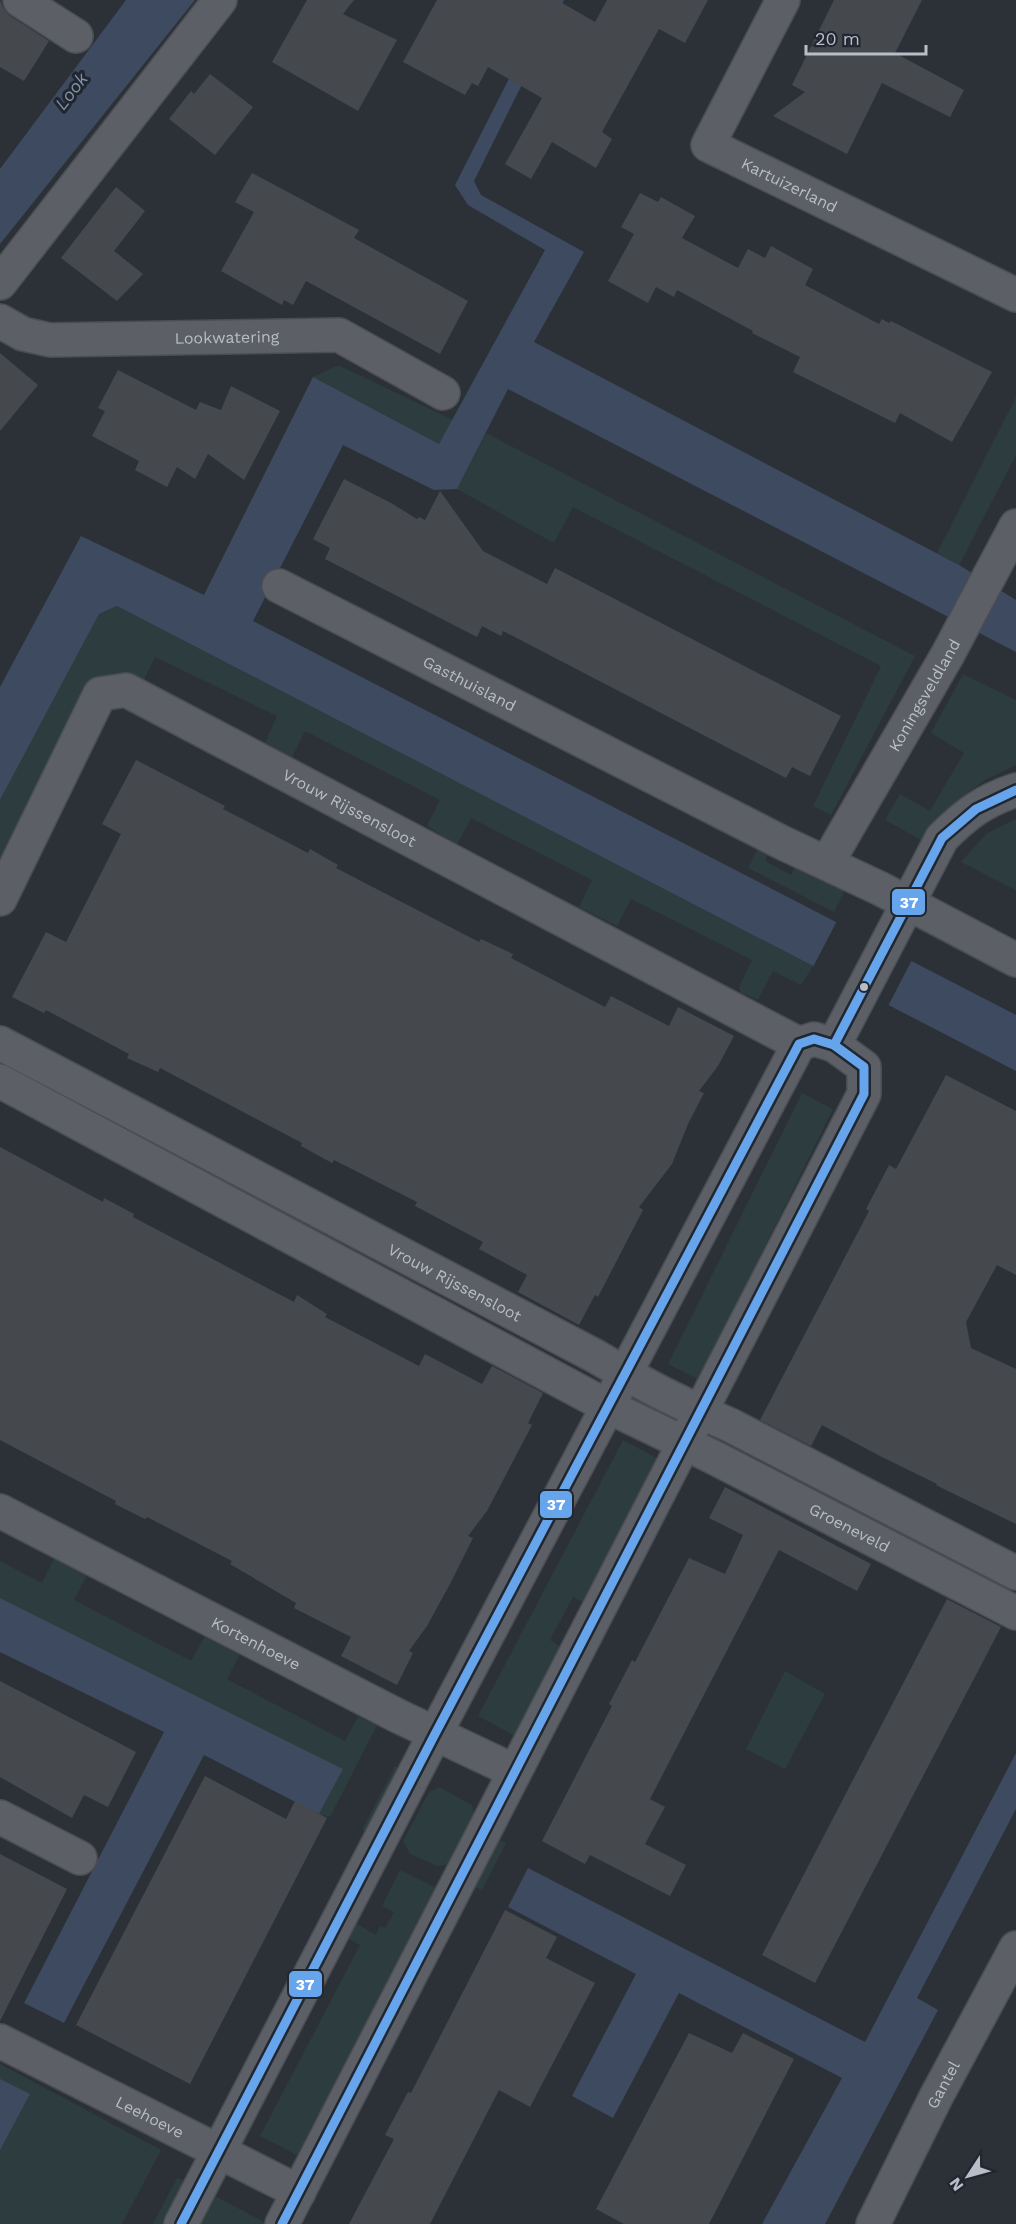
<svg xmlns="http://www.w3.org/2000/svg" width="1016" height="2224" font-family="'Work Sans',sans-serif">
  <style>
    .green { fill: #2d3c3e }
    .water { fill: #3e4a5f }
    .pier { fill: #2c3138 }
    .building { fill: #45494e }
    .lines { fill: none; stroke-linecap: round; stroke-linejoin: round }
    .minor-casing { stroke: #4a4d52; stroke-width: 36 }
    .minor { stroke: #5c5f66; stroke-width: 33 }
    .bus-1-casing { stroke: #202731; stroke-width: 14 }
    .bus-1 { stroke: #66a4eb; stroke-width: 9 }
    .bus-dot { fill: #b8bdc7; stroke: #202731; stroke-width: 2 }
    .labels { text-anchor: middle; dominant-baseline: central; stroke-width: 6; stroke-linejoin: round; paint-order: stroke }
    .street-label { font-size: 16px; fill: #b8bdc7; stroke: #202731 }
    .water-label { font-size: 18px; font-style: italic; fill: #8393aa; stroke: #202731 }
    .line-badge { stroke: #202731; stroke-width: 2 }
    .badge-label { font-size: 16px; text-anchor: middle; font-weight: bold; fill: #fff }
  </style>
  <rect width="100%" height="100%" fill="#2c3138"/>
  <g class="green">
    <path d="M 338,365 L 453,420 L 439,444 L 313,377 Z"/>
    <path d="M 1016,397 L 1016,455 L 959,565 L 937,553 Z"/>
    <path d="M 486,433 L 915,656 L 831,815 L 813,806 L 881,666 L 573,507 L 554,543 L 457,489 Z"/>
    <path d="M 117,606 L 813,966 L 801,985 L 773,971 L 758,1000 L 741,993 L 739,987 L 752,960 L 631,899 L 617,926 L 579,907 L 592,880 L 471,818 L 457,845 L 427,826 L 440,800 L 305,731 L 292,757 L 265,743 L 277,716 L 155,657 L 142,683 L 118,674 L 93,681 L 0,863 L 0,800 L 99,614 Z"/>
    <path d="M 963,674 L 1016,700 L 1016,765 L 985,780 L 950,806 L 921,840 L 885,820 L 900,794 L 930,811 L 964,753 L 931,733 Z"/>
    <path d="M 1016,819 L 1016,890 L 961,862 L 986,834 Z"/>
    <path d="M 759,846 L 769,852 L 765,861 L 791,875 L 796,865 L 845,890 L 834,912 L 748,868 Z"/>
    <path d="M 802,1093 L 833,1109 L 699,1380 L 668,1364 Z"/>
    <path d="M 623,1440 L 660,1460 L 585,1603 L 573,1597 L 550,1640 L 561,1647 L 515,1736 L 478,1716 Z"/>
    <path d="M 55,1557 L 87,1575 L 74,1600 L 191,1661 L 205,1636 L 240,1654 L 227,1679 L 345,1741 L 358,1717 L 377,1725 L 330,1817 L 319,1814 L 343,1769 L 0,1598 L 0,1561 L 42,1583 Z"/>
    <path d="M 785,1671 L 825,1694 L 785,1769 L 746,1749 Z"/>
    <path d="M 395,1766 L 407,1772 L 374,1836 L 362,1830 Z"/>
    <path d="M 439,1787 L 472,1805 L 474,1815 L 450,1864 L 437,1866 L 410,1854 L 403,1841 L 429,1792 Z"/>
    <path d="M 493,1838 L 506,1843 L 482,1890 L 468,1884 Z"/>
    <path d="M 400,1870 L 436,1888 L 297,2155 L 260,2136 L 360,1945 L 346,1937 L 354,1922 L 376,1935 L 380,1926 L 385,1928 L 394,1912 L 382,1906 Z"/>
    <path d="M 0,2064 L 161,2150 L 122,2224 L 0,2224 Z"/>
    <path d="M 177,2178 L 192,2184 L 173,2224 L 153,2224 Z"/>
    <path d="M 213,2195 L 268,2224 L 198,2224 Z"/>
  </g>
  <g class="water">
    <path d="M 126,0 L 195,0 L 0,244 L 0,169 Z"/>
    <path d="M 549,0 L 564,0 L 474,181 L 481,195 L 584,252 L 534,342 L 959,565 L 1016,600 L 1016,652 L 508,389 L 457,489 L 434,490 L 343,445 L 253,621 L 1016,1015 L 1016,1071 L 117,606 L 99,614 L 0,800 L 0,687 L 81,536 L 204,595 L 313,377 L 439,444 L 545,250 L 468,205 L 455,185 Z"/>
    <path d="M 0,1598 L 343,1769 L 319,1814 L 204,1755 L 64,2023 L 24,2003 L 164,1732 L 0,1652 Z"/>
    <path d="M 1016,1753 L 1016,1809 L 917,1998 L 938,2010 L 825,2224 L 762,2224 L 842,2078 L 679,1993 L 613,2118 L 572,2096 L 636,1974 L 508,1907 L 528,1868 L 865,2042 Z"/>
    <path d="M 0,2079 L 30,2094 L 0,2150 Z"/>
  </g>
  <path class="pier" d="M 838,919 L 913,958 L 887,1008 L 812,969 Z"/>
  <g class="building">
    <path d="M 0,0 L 4,9 L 9,15 L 49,41 L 24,81 L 0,67 Z"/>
    <path d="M 307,0 L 354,0 L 343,14 L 397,40 L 358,111 L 272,62 Z"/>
    <path d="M 437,0 L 557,0 L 595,22 L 607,0 L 708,0 L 685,43 L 659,29 L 602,132 L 612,139 L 596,168 L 552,142 L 531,179 L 505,164 L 542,98 L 488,67 L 478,86 L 472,83 L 465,95 L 403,62 Z"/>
    <path d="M 834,0 L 922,0 L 895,53 L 964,90 L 950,117 L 882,83 L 847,154 L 773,116 L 805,92 L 792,85 Z"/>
    <path d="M 210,74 L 253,107 L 215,155 L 169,119 L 191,91 L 194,94 Z"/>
    <path d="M 252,173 L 359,230 L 354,238 L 468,301 L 440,354 L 306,281 L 293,305 L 284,300 L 282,305 L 221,271 L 254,212 L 235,202 Z"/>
    <path d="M 116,187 L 145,211 L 114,251 L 143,274 L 117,301 L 61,258 Z"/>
    <path d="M 640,193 L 658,202 L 661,197 L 695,216 L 682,238 L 738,268 L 748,249 L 765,258 L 771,246 L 813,269 L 805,285 L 879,324 L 882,319 L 889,323 L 891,321 L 992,372 L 952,442 L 900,413 L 895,423 L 793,372 L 800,357 L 752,333 L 753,331 L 677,290 L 674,297 L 656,287 L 648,303 L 608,281 L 634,234 L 621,227 Z"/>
    <path d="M 0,353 L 38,385 L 0,431 Z"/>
    <path d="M 118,370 L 196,410 L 200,402 L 221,410 L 231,386 L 280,411 L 244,480 L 208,454 L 195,479 L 177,467 L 167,487 L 135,470 L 139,461 L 92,436 L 105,411 L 98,408 Z"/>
    <path d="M 344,479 L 391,503 L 417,519 L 419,517 L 425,520 L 440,491 L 483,551 L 547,584 L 555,568 L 841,716 L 810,776 L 792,767 L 786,778 L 503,631 L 501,636 L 482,626 L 477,637 L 325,559 L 330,548 L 313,539 Z"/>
    <path d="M 136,760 L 225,806 L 223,809 L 308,853 L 310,849 L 338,865 L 336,868 L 452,928 L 479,942 L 481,939 L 513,954 L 511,958 L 605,1007 L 611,996 L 669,1026 L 678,1007 L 734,1036 L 718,1066 L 699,1091 L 704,1093 L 688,1124 L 672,1164 L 639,1207 L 643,1210 L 598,1297 L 595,1295 L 579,1325 L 518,1292 L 527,1275 L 479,1249 L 483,1242 L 415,1206 L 417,1202 L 334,1160 L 332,1163 L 301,1146 L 302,1143 L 160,1068 L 158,1072 L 127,1058 L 129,1054 L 46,1010 L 44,1013 L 12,997 L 46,932 L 66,942 L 121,834 L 102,824 Z"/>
    <path d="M 946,1075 L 1016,1111 L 1016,1275 L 997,1265 L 966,1322 L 971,1348 L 1016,1369 L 1016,1524 L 950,1492 L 936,1485 L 937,1484 L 880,1456 L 822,1425 L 811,1446 L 760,1420 L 869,1211 L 866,1209 L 889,1165 L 896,1169 Z"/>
    <path d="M 0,1147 L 103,1202 L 104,1198 L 134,1214 L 133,1217 L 294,1302 L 297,1295 L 327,1314 L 325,1317 L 419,1366 L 425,1354 L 482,1384 L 492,1366 L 543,1393 L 528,1423 L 532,1425 L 487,1511 L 468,1536 L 473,1538 L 450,1584 L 427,1626 L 409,1651 L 413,1653 L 397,1685 L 341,1656 L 351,1637 L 294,1608 L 296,1603 L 230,1564 L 232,1561 L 147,1517 L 145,1519 L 115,1504 L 116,1501 L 0,1440 Z"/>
    <path d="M 725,1487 L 871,1564 L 857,1591 L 779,1550 L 650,1799 L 665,1807 L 645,1844 L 686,1865 L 670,1896 L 590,1855 L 585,1864 L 542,1841 L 612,1706 L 609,1704 L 632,1660 L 635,1662 L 689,1558 L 725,1574 L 743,1535 L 709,1518 Z"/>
    <path d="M 947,1599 L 1001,1627 L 815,1983 L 762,1955 Z"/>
    <path d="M 0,1681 L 136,1752 L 108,1807 L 84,1795 L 72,1818 L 0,1777 Z"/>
    <path d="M 205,1776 L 286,1819 L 295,1801 L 327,1818 L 190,2084 L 76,2025 Z"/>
    <path d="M 0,1854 L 67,1889 L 0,2021 Z"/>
    <path d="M 505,1910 L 557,1937 L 546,1958 L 595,1983 L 530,2107 L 499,2090 L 430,2224 L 349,2224 L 394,2139 L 385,2135 L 408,2092 L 411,2093 Z"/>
    <path d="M 689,2033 L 732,2053 L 743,2033 L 794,2059 L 709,2224 L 624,2224 L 596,2209 Z"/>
  </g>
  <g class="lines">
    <g class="minor-casing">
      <g id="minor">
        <path d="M 20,0 L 76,36"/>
        <path id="s1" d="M 783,0 L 708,145 L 1016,295"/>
        <path d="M 0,283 L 220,0"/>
        <path id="s2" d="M 0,321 L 23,334 L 50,340 L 339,335 L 443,393"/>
        <path id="s3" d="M 279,586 L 783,843 L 881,889 L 1016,960"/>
        <path id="s4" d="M 827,863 L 948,654 L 1016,526"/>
        <path id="s5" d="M 0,899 L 100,694 L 126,690 L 799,1044"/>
        <path id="s6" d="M 0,1043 L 595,1356 C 638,1382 683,1405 730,1425 L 1016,1573"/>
        <path d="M 834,1045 L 942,838 C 966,814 983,801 1016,790"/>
        <path id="s7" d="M 0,1081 L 607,1406 L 713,1457 L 1016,1613"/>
        <path id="s8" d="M 0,1511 L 398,1716 L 514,1771"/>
        <path d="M 0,1817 L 80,1858"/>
        <path id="s9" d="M 0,2041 L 299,2192"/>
        <path d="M 181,2224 L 435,1734 L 799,1044 L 814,1039 L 834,1045 L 864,1067 L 864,1094 L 282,2224"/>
        <path id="s10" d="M 873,2224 L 936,2097 L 1016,1948"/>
      </g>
    </g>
    <use href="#minor" class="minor"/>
    <g class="bus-1-casing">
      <g id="bus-1">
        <path d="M 834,1045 L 942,838 L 976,809 L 1016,790"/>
        <path d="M 181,2224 L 435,1734 L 799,1044 L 814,1039 L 834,1045 L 864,1067 L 864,1094 L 282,2224"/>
      </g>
    </g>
    <use href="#bus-1" class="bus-1"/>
  </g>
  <circle class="bus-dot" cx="864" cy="987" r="5"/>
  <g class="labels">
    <g class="street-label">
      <text stroke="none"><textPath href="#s1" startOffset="254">Kartuizerland</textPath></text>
      <text stroke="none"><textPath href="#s2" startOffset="231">Lookwatering</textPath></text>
      <text stroke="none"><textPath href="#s3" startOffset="214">Gasthuisland</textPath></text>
      <text stroke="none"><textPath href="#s4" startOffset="194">Koningsveldland</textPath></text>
      <text stroke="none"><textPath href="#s5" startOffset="507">Vrouw Rijssensloot</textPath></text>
      <text stroke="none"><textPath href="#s6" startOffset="514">Vrouw Rijssensloot</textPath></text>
      <text stroke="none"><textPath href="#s7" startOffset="960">Groeneveld</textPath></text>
      <text stroke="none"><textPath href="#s8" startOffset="288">Kortenhoeve</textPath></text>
      <text stroke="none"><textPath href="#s10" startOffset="156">Gantel</textPath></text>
      <text stroke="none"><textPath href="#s9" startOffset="168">Leehoeve</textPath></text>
    </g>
    <g class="water-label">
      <text transform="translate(71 91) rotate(-52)">Look</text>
    </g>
  </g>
  <g class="line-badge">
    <rect x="891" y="888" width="35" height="28" rx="6" fill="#66a4eb"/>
    <rect x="539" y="1490" width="34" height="29" rx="6" fill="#66a4eb"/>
    <rect x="288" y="1970" width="35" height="28" rx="6" fill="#66a4eb"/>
  </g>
  <g class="badge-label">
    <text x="909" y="908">37</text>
    <text x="556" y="1510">37</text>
    <text x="305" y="1990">37</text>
  </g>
  <g transform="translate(968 2176) rotate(234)" stroke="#202731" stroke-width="4.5" paint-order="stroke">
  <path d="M0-4.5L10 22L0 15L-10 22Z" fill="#b8bdc7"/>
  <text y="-9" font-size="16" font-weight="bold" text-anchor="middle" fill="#b8bdc7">N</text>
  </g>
  <path d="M806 45v9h120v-9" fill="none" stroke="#b8bdc7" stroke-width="3"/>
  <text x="815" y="45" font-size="18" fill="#b8bdc7" stroke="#202731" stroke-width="4.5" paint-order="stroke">20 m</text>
</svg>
